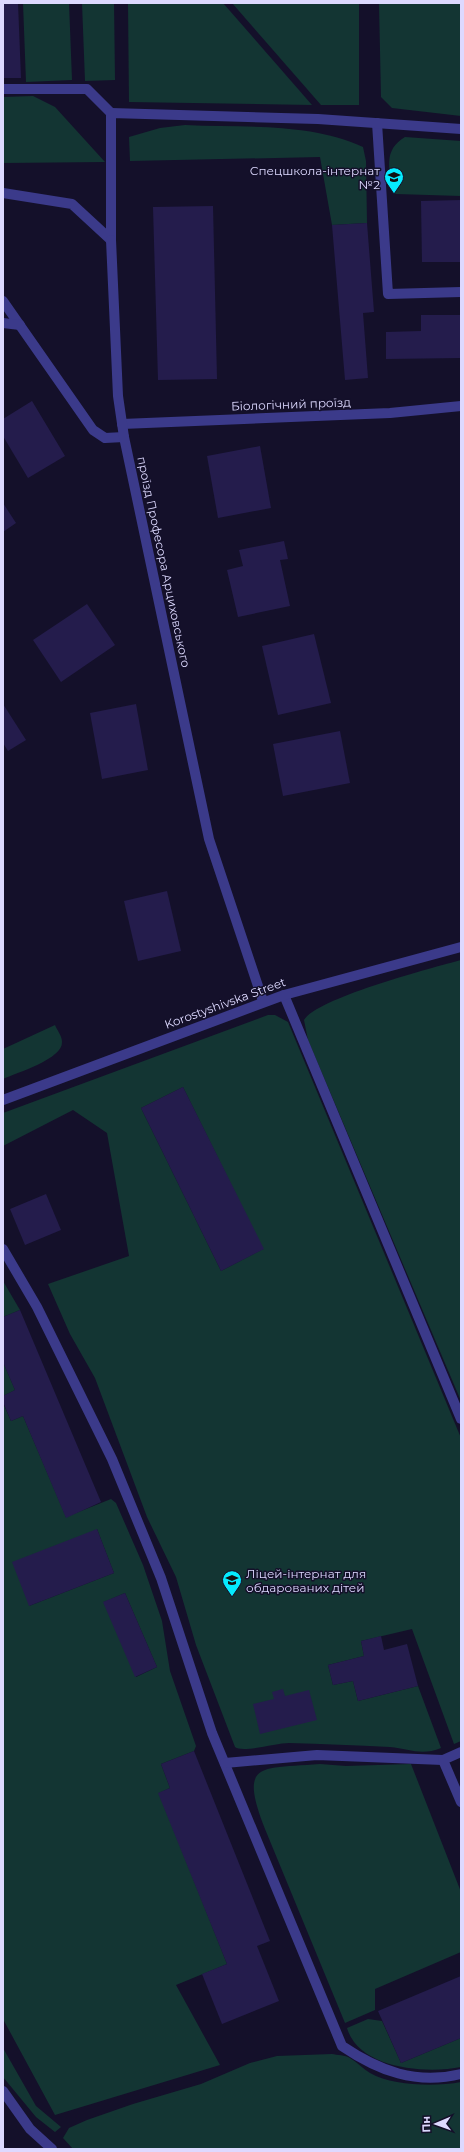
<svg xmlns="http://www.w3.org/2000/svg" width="464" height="2152" font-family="Montserrat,sans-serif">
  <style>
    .green { fill: #133533; fill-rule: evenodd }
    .building { fill: #241c4c }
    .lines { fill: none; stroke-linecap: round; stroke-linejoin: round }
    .service { stroke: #3b3a8a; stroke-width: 10 }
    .pedestrian { stroke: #3b3a8a; stroke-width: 10 }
    .minor { stroke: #3b3a8a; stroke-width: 10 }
    .labels { text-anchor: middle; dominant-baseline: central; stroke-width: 3; stroke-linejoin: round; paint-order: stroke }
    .poi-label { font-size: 12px; fill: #ddd9ff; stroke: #14102a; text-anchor: end }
    .street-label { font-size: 12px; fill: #ddd9ff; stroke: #14102a }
  </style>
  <rect width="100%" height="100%" fill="#14102a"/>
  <g class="green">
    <path d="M 23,3 L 69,3 L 72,80 L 26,82 Z"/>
    <path d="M 82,3 L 114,3 L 115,80 L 85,81 Z"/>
    <path d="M 128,3 L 223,3 L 312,105 L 129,102 Z"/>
    <path d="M 232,3 L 359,3 L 359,105 L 321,105 Z"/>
    <path d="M 379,3 L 461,3 L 461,116 L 392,108 L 381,97 Z"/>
    <path d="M 33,96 L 55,107 L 105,162 L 3,163 L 3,97 Z"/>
    <path d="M 185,125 C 243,128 309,122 363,147 L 366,161 L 367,223 L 332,225 L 320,157 L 130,161 L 129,137 L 160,128 Z"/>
    <path d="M 405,137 L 461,141 L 461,196 L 396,194 L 393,192 C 389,169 383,150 405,137 Z"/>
    <path d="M 461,960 L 461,1401 L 308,1040 L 304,1020 C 317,998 432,968 461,960 Z"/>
    <path d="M 268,1015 L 275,1015 L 288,1022 L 461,1438 L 461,1741 L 454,1744 L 412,1629 L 361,1641 L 364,1656 L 328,1665 L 333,1685 L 353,1681 L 358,1701 L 418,1686 L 441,1748 C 422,1756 409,1749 390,1747 C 356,1745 322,1744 289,1743 C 276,1743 243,1753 235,1747 L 196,1645 L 176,1577 L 147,1517 L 95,1378 L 70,1334 L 48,1284 L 129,1256 L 107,1133 L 73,1110 L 3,1146 L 3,1113 ZM 183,1087 L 263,1249 L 221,1271 L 141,1108 Z"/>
    <path d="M 55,1025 C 57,1030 62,1036 62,1042 C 63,1059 16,1073 3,1079 L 3,1049 Z"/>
    <path d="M 3,1281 L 20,1310 L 3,1317 Z"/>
    <path d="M 3,1362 L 15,1390 L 3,1396 Z"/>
    <path d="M 3,1403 L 11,1421 L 23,1416 L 66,1517 L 111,1499 L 116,1503 L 143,1565 L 162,1621 L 170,1671 L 196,1746 L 194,1751 L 161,1764 L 170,1788 L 159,1793 L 227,1964 L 176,1985 L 220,2065 L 55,2115 L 3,2019 ZM 97,1529 L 114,1573 L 29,1606 ZM 125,1593 L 157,1667 L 136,1677 L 104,1602 Z"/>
    <path d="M 320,1764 L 346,1766 L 411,1764 L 461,1892 L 461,1952 L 375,1989 L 375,2010 L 345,2023 L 265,1829 C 238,1760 261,1769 320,1764 Z"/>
    <path d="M 368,2019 L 382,2021 L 401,2063 L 461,2038 L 461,2067 C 426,2074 359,2069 347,2028 Z"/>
    <path d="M 3,2048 L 36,2106 L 61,2127 L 55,2132 L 36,2117 L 3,2077 Z"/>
    <path d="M 332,2054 C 337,2055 345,2055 350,2058 C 357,2062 363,2069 370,2073 C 393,2086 435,2087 461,2082 L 461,2149 L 73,2149 L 63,2138 L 69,2128 L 87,2120 L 133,2104 L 201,2084 L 250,2063 L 277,2056 Z"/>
  </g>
  <g class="building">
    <path d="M 3,3 L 18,3 L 21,78 L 3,78 Z"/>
    <path d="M 461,200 L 461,262 L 422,262 L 421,201 Z"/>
    <path d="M 213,206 L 217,379 L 158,380 L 153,207 Z"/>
    <path d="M 367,223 L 374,312 L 363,313 L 368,378 L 345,380 L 332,225 Z"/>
    <path d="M 421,315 L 461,315 L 461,358 L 386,359 L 386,332 L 421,331 Z"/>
    <path d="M 32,401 L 65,456 L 28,478 L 3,436 L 3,419 Z"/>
    <path d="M 260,446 L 271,508 L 218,518 L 207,456 Z"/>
    <path d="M 3,503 L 16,523 L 3,532 Z"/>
    <path d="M 284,541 L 288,559 L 280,560 L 290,606 L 238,617 L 227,570 L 243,566 L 239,550 Z"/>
    <path d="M 87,604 L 115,645 L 61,682 L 33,640 Z"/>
    <path d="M 314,634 L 331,703 L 278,715 L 262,646 Z"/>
    <path d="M 3,704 L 26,740 L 8,751 L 3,743 Z"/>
    <path d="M 136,704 L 148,770 L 102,779 L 90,713 Z"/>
    <path d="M 340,731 L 350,783 L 283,796 L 273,744 Z"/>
    <path d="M 167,891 L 181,951 L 138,961 L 124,901 Z"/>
    <path d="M 183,1087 L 264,1249 L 221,1271 L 141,1108 Z"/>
    <path d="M 46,1194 L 61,1230 L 25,1245 L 10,1209 Z"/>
    <path d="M 20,1310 L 101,1502 L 66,1518 L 23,1416 L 11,1421 L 3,1402 L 3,1396 L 15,1390 L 3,1362 L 3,1317 Z"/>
    <path d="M 97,1529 L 114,1573 L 29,1606 L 12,1562 Z"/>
    <path d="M 125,1593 L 157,1667 L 135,1677 L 103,1602 Z"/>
    <path d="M 381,1636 L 384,1650 L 407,1644 L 418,1686 L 358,1701 L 353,1681 L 333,1685 L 328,1665 L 364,1656 L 361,1641 Z"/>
    <path d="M 283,1689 L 285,1696 L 309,1690 L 317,1720 L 260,1734 L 253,1704 L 274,1699 L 272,1692 Z"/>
    <path d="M 194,1751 L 270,1941 L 257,1946 L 279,2001 L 222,2024 L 202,1974 L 227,1964 L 158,1793 L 170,1788 L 161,1764 Z"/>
    <path d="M 461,1976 L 461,2038 L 401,2063 L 378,2011 Z"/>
  </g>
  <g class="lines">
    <g class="service">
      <path d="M 3,89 L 87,89 L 111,113"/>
      <path d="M 377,123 L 388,294 L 461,292"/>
      <path d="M 3,193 L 72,204 L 111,240"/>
      <path d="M 111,240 L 111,113 L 318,119 L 461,129"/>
      <path d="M 3,301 L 93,430 L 105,438 L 124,437"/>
      <path d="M 3,323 L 20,325"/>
      <path d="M 122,424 L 390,413 L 461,406"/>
      <path d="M 3,1249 L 37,1307 L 112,1459 L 161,1578 L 212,1733 L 342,2046 C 379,2071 416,2085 461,2074"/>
      <path d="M 225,1763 L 317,1755 L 443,1760"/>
    </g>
    <g class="pedestrian">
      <path d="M 284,995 L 461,1419"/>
      <path d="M 461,1752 L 443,1760 L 461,1802"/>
    </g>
    <g class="minor">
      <path d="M 111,240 L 118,396 L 124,437 L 209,839 L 263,1001"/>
      <path d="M 3,1100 L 284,995 L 461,947"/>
      <path d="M 3,2091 L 30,2129 L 52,2149"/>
    </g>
  </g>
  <defs>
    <g id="school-pin" transform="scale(1)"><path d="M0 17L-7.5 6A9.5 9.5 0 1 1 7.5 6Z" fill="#05ebff" stroke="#14102a"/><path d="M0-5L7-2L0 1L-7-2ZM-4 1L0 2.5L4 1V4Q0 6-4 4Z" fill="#111"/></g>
  </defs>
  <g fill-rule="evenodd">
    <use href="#school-pin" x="394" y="177"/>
    <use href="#school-pin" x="232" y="1580"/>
  </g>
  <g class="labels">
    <g class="poi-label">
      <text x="380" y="170">Спецшкола-інтернат<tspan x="380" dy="14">№2</tspan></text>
      <text x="246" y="1573" text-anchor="start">Ліцей-інтернат для<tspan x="246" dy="14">обдарованих дітей</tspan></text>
    </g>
    <g class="street-label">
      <text transform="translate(291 404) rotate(-2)">Біологічний проїзд</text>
      <text transform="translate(164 562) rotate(78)">проїзд Професора Арциховського</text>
      <text transform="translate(225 1003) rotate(-20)">Korostyshivska Street</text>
    </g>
  </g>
  <rect width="464" height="2152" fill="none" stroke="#ddd9ff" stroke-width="8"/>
  <g transform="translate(436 2124) rotate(268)" stroke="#14102a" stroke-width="3" paint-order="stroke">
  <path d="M0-3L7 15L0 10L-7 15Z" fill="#ddd9ff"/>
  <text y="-6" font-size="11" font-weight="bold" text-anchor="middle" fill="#ddd9ff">Пн</text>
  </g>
</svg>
